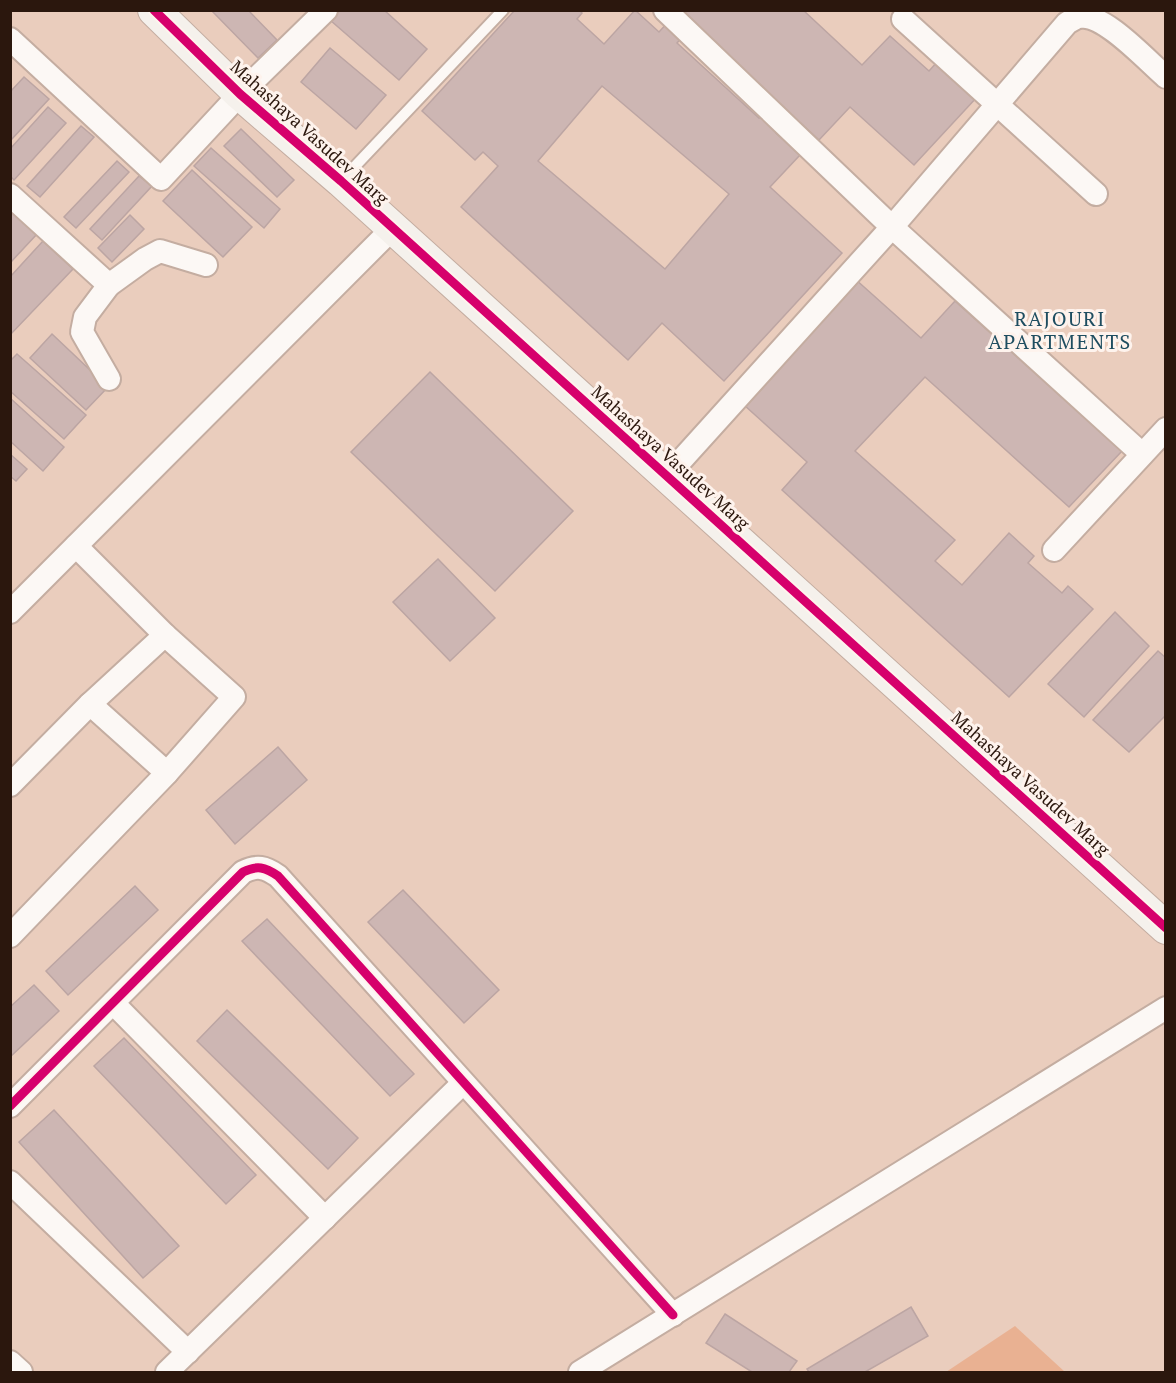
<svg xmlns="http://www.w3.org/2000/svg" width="1176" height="1383" font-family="'PT Serif',serif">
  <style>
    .green { fill: #e9b192 }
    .building { fill: #cdb6b3; stroke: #bca5a3; stroke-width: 1.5; fill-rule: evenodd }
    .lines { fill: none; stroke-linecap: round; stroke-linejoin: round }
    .lane-casing { stroke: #c4ada1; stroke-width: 14 }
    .street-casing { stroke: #c4ada1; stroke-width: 26 }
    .secondary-casing { stroke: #c4ada1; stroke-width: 34 }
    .lane { stroke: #fcf8f5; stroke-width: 10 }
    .street { stroke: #fcf8f5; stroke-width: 22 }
    .secondary { stroke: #f5f1ec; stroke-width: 32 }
    .cycleway-casing { stroke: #fef3ed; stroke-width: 13 }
    .cycleway { stroke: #d6006c; stroke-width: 9 }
    .labels { text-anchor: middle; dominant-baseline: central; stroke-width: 6; stroke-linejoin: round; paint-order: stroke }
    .street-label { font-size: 18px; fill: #2b170d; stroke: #fef3ed }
    .neighbourhood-label { font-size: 20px; letter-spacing: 1.5px; fill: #1e4d60; stroke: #fef3ed }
  </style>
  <rect width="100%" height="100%" fill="#eacdbd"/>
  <path class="green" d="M 1015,1326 L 1065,1372 L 946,1372 Z"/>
  <g class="building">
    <path d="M 211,10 L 248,10 L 277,40 L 258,58 Z"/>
    <path d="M 339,10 L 384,10 L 427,49 L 399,80 L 330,20 Z"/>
    <path d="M 515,10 L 579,10 L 582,13 L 577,19 L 604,44 L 635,10 L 659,32 L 669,21 L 684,35 L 677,43 L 759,118 L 766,115 L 779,128 L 776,133 L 800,155 L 770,187 L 842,253 L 724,381 L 662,323 L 628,360 L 461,207 L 498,166 L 483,152 L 475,160 L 422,111 ZM 602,86 L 729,194 L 665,269 L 538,161 Z"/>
    <path d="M 676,10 L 803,10 L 862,65 L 890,36 L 929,71 L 938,61 L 977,97 L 914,165 L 850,107 L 819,140 Z"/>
    <path d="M 330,48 L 386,95 L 356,129 L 301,82 Z"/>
    <path d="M 24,77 L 49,99 L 10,141 L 10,92 Z"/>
    <path d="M 48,107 L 66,123 L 14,180 L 10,176 L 10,149 Z"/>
    <path d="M 81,126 L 94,137 L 40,197 L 27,186 Z"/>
    <path d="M 241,129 L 294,180 L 277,197 L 224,146 Z"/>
    <path d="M 211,148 L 280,209 L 264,228 L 194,166 Z"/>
    <path d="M 117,161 L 129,172 L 76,228 L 64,217 Z"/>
    <path d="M 192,170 L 252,227 L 223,257 L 163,201 Z"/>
    <path d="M 139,176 L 152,186 L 102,240 L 90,229 Z"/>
    <path d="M 12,212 L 37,234 L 10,263 L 10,214 Z"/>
    <path d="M 130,215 L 144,229 L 112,262 L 98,248 Z"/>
    <path d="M 43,241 L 73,269 L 10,335 L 10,277 Z"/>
    <path d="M 854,278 L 921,338 L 955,301 L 1122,451 L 1069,507 L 925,377 L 855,451 L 955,540 L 935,561 L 962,585 L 1009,533 L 1034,556 L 1028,563 L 1062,593 L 1068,586 L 1093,609 L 1009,697 L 782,490 L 807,462 L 744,405 Z"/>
    <path d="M 52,334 L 108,387 L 86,410 L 30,358 Z"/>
    <path d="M 17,354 L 86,415 L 64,439 L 10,391 L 10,361 Z"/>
    <path d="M 430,372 L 573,511 L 495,591 L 351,452 Z"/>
    <path d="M 10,398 L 64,447 L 43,471 L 10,441 Z"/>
    <path d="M 10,454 L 27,469 L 16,481 L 10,476 Z"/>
    <path d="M 438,559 L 495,618 L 450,661 L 393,602 Z"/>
    <path d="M 1115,612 L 1149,646 L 1084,717 L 1048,684 Z"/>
    <path d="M 1158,651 L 1166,658 L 1166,715 L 1129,752 L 1093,720 Z"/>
    <path d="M 278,747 L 307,780 L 235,844 L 206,810 Z"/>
    <path d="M 135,886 L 158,910 L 68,995 L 46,971 Z"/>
    <path d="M 403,890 L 499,990 L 464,1023 L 368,922 Z"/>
    <path d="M 267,919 L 414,1074 L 390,1096 L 242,941 Z"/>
    <path d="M 34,985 L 59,1011 L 10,1057 L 10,1007 Z"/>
    <path d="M 227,1010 L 358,1138 L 328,1169 L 197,1041 Z"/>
    <path d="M 124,1038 L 256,1175 L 226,1204 L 94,1066 Z"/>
    <path d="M 54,1110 L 179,1246 L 143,1278 L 19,1142 Z"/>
    <path d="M 911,1307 L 928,1336 L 865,1372 L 809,1372 L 807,1369 Z"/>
    <path d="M 725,1314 L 797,1361 L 789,1372 L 752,1372 L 706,1343 Z"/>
  </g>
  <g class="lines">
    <g class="lane-casing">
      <path id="lane" d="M 342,180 L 503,10"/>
    </g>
    <g class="street-casing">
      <g id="street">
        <path d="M 665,10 L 892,227 L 1142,454"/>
        <path d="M 903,19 L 1096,194"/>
        <path d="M 10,39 L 161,179 L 240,94 L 326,10"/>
        <path d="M 10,195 L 109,285 L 145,259 L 160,251 L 206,265"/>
        <path d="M 109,285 L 85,317 L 82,332 L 109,379"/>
        <path d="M 667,476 L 892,227 L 1067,23 C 1071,21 1076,17 1080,17 C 1104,13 1147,61 1166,77"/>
        <path d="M 1054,550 L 1166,429"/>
        <path d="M 10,612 L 393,228"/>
        <path d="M 90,704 L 167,773"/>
        <path d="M 10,785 L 90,704 L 165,635"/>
        <path d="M 10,936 L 167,773 L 234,697 L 165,635 L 76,546"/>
        <path d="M 113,1003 L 325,1218"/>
        <path d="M 10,1106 L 243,872 C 257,865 265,867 278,876 L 673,1315"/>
        <path d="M 10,1182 L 188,1352"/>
        <path d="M 10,1362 L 21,1372"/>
        <path d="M 167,1372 L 463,1083"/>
        <path d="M 580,1372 L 1166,1008"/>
      </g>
    </g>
    <g class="secondary-casing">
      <path id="secondary" d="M 154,10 L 240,94 L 341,181 L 1166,928"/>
    </g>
    <use href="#lane" class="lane"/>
    <use href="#street" class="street"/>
    <use href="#secondary" class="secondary"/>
    <g class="cycleway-casing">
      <g id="cycleway">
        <path d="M 154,10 L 240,94 L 341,181 L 1166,928"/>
        <path d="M 10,1106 L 243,872 C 257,865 265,867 278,876 L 673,1315"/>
      </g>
    </g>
    <use href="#cycleway" class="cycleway"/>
  </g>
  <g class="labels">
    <g class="street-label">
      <text transform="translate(310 132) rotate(42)">Mahashaya Vasudev Marg</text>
      <text transform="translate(671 457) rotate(42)">Mahashaya Vasudev Marg</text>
      <text transform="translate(1031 783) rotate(42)">Mahashaya Vasudev Marg</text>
    </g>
    <g class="neighbourhood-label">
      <text x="1060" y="318">RAJOURI<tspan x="1060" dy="23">APARTMENTS</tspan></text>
    </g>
  </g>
  <rect width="1176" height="1383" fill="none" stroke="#2b170d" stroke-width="24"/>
</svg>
